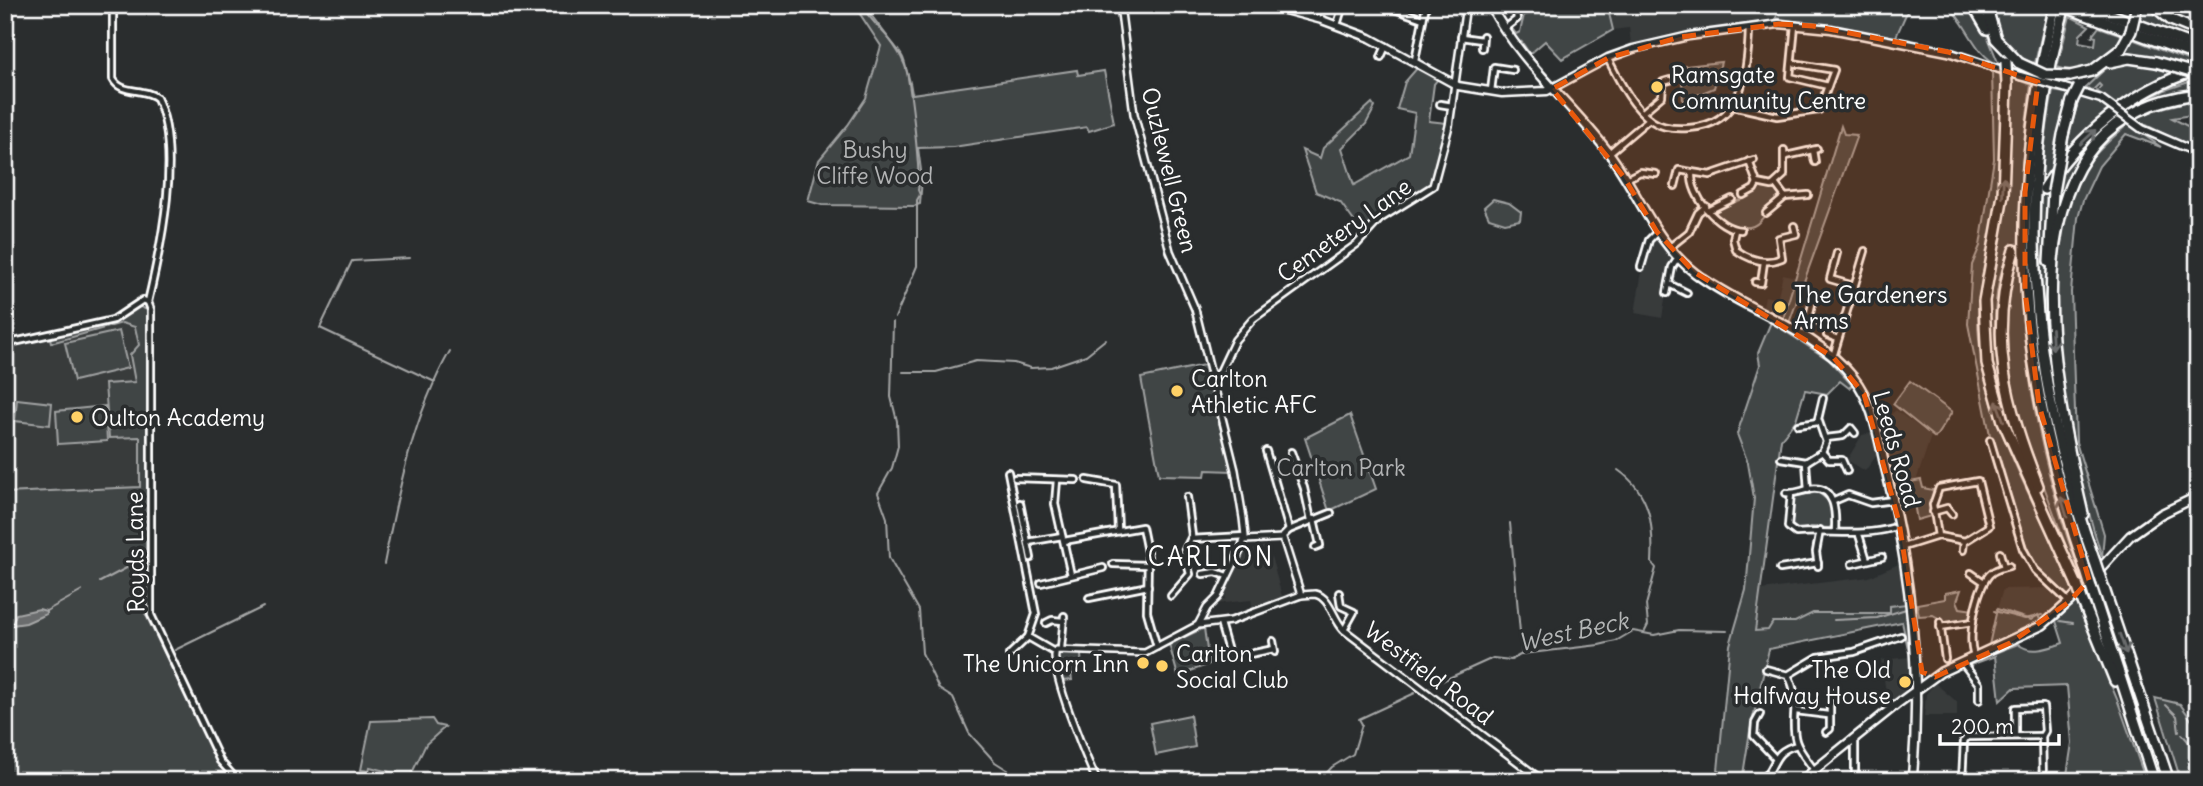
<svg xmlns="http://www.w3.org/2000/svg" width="2203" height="786" font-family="Delius,sans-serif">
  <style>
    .built { fill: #373a3b }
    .green { fill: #414445; stroke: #a0a2a2; stroke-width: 2 }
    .water { fill: #6a6c6d; stroke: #a6a7a7; stroke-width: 2 }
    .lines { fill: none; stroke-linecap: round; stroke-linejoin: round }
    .stream { stroke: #a6a7a7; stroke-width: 2 }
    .motorway-tunnel { stroke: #3f4243; stroke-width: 9; stroke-dasharray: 9 4.5; stroke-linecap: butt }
    .minor-casing { stroke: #fff; stroke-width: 10 }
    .tertiary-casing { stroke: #fff; stroke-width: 10 }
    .secondary-casing { stroke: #fff; stroke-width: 11 }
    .primary-casing { stroke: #fff; stroke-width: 12 }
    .motorway-casing { stroke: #fff; stroke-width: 14 }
    .minor { stroke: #2a2d2e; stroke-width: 4.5 }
    .tertiary { stroke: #2a2d2e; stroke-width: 5 }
    .secondary { stroke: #2a2d2e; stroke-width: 6 }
    .primary { stroke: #2a2d2e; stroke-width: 7 }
    .motorway { stroke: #2a2d2e; stroke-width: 9 }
    .secondary-bridge-casing { stroke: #fff; stroke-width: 11; stroke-linecap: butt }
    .motorway-bridge-casing { stroke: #fff; stroke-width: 14; stroke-linecap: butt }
    .secondary-bridge { stroke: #2a2d2e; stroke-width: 6 }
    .motorway-bridge { stroke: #2a2d2e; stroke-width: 9 }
    .oneway { stroke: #6a6c6d }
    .marked { fill: #e8590c; fill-opacity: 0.2; stroke: #e8590c; stroke-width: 5; stroke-dasharray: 14 9; stroke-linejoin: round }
    .poi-dot { fill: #ffd166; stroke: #2a2d2e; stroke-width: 2.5 }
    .labels { text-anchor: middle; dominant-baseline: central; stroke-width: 7; stroke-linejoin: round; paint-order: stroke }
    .poi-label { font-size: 23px; fill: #fff; stroke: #2a2d2e; text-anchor: start }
    .park-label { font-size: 23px; fill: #b3b4b5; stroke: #2a2d2e }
    .street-label { font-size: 23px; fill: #fff; stroke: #2a2d2e }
    .water-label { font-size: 24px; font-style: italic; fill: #b4b6b6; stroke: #2a2d2e }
    .quarter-label { font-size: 26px; letter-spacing: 2px; fill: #fff; stroke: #2a2d2e }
  </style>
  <rect width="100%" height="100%" fill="#2a2d2e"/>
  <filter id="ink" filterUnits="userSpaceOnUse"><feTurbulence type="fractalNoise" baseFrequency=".0143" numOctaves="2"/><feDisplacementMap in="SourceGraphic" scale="14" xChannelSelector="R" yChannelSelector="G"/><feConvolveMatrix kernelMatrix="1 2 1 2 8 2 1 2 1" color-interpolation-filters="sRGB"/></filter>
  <g filter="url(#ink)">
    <g class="built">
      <path d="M 1607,5 L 1910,5 L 1848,30 L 1776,18 L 1671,34 L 1631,44 L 1629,28 L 1613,30 Z"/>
      <path d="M 1655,238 L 1672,259 L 1662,318 L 1635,313 L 1643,265 Z"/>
      <path d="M 1783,274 L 1795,277 L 1783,319 L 1763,306 L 1765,296 L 1777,299 Z"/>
      <path d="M 138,306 L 148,487 L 5,493 L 5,348 L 110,322 Z"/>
      <path d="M 1896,410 L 1931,436 L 1916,481 L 1895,486 L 1880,424 Z"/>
      <path d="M 1871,433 L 1877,455 L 1865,471 L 1847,460 L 1862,435 Z"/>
      <path d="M 1268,545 L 1283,600 L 1253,609 L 1251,600 L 1215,604 L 1225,599 L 1228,583 L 1244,552 Z"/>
      <path d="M 1901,563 L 1906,604 L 1890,606 L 1890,613 L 1813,613 L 1795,622 L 1773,622 L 1768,630 L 1755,631 L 1760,590 L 1869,577 Z"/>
      <path d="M 2049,588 L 2049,592 L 2060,598 L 2060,605 L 2041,622 L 2038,616 L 2031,620 L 1997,609 L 2003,589 Z"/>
      <path d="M 1910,657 L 1910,689 L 1888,706 L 1881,660 Z"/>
      <path d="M 1935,683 L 1957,702 L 1957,716 L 1924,716 L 1926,694 Z"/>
    </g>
    <g class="green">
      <path d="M 854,5 L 864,5 C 888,41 906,50 912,94 L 1077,70 L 1078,75 L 1104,71 L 1114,123 L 1089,131 L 1087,127 L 953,147 L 918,148 L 922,178 L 920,204 L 914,206 L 822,205 L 808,201 L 819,160 L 848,125 L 866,98 L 881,46 Z"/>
      <path d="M 1568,5 L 1607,5 L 1613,30 L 1562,59 L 1545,41 L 1530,54 L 1521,41 L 1529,55 L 1527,56 L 1510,29 L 1511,27 L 1516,34 L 1520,32 L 1524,15 Z"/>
      <path d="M 1781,5 L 1910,5 L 1895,39 L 1776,18 Z"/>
      <path d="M 1947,5 L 1969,5 L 1983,25 L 1999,65 C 1974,55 1968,23 1947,5 Z"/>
      <path d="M 1989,5 L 2048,8 L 2035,63 C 2006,57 1998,32 1989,5 Z"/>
      <path d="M 2142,5 L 2151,5 L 2198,34 L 2198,41 L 2140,19 Z"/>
      <path d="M 2070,16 L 2089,26 L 2080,35 L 2079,42 L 2095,45 L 2096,37 L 2092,36 L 2099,27 L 2122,35 C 2114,60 2081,77 2057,67 Z"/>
      <path d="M 2132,39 L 2198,64 L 2198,66 L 2119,57 Z"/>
      <path d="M 1721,62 L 1714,88 L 1683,101 L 1682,83 L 1689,82 L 1685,66 Z"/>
      <path d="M 2124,63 L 2150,65 L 2175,72 L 2117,107 L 2097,91 L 2101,86 L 2099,84 L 2093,90 L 2084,89 L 2105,69 Z"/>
      <path d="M 1418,67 L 1438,79 L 1434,84 L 1429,121 L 1447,123 L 1431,185 L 1382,215 L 1364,235 L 1340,202 L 1316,192 L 1302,150 L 1320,158 L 1323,148 L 1372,103 L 1375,107 L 1366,124 L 1342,148 L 1354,185 L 1409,154 L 1415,113 L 1397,109 L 1405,82 Z"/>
      <path d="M 1992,70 L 2000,73 C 2005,115 2003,164 1997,206 C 1991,243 1979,279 1978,317 C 1978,416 2038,503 2074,593 L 2070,596 C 2038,585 2029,553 2019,526 L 2016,526 L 1991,440 L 1968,324 L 1972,265 L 1980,246 L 1994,159 Z"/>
      <path d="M 2011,77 L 2031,85 C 2005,260 2022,415 2082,580 L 2080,584 L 2011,397 L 2004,333 L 2016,253 L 2012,244 C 1983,302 1995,382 2016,440 C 1979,363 1988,303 1996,221 C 2001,173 2006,125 2011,77 Z"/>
      <path d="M 2198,79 L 2198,90 L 2145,104 L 2144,102 L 2165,90 Z"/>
      <path d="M 2053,91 L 2072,94 L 2055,164 L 2042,182 L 2045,194 L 2050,197 L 2045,301 L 2051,384 C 2038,285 2034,189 2053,91 Z"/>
      <path d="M 2080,94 L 2103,103 L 2110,112 L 2064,154 Z"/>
      <path d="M 2198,99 L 2198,114 L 2172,118 L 2197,131 L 2190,147 L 2134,119 L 2154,110 Z"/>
      <path d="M 2128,124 L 2161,147 L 2126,134 L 2099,166 L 2083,200 L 2078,218 L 2071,292 L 2076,442 L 2104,534 L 2102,557 C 2070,459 2031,274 2078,179 C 2090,156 2109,141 2128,124 Z"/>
      <path d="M 1841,126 L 1844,134 L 1857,135 L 1789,323 L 1783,319 Z"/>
      <path d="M 2092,137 L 2095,140 L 2068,181 L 2055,225 L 2061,170 Z"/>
      <path d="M 1757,186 L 1775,189 L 1782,199 C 1767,207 1770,211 1759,222 C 1748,234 1723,223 1714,213 L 1714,209 L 1743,199 Z"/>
      <path d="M 1493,199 L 1509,203 L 1521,212 L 1520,220 L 1505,223 L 1489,218 L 1484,207 Z"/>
      <path d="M 138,306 L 150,311 L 145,613 L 219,766 L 234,781 L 5,781 L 5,493 L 140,487 L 140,437 L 109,438 L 105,384 L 135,382 L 130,355 L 139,345 L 135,327 L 122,323 L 51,343 L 50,337 L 110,322 Z"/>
      <path d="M 1771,322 L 1829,360 L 1852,385 L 1849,388 L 1840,381 L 1827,394 L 1805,390 L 1796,420 L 1781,439 L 1755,631 L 1768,630 L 1773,622 L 1795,622 L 1813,613 L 1890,613 L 1890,606 L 1906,604 L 1909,653 L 1902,622 L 1769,649 L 1750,731 L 1742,781 L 1717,781 L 1730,645 L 1746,590 L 1754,498 L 1748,463 L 1737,434 L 1760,365 L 1758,353 Z"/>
      <path d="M 119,331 L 128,368 L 74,381 L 65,343 Z"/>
      <path d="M 1204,365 L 1232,471 L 1206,470 L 1205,476 L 1159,475 L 1141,378 Z"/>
      <path d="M 1910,381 L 1952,412 L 1935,438 L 1893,404 Z"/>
      <path d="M 17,399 L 52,403 L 50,425 L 15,421 Z"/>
      <path d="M 105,406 L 107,441 L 58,444 L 56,411 Z"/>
      <path d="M 1350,415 L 1376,489 L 1329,511 L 1305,438 Z"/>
      <path d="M 1921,480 L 1923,488 L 1933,490 L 1931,516 L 1917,520 L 1910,482 Z"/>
      <path d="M 1818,492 L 1833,505 L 1833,525 L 1829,528 L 1811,527 L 1794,531 L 1790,522 L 1793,497 Z"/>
      <path d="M 1961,590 L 1957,601 L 1960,608 L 1974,610 L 1972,619 L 1947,623 L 1933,615 L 1919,616 L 1917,604 L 1945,599 L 1945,593 Z"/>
      <path d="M 2076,601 L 2117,699 L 2146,781 L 2066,781 L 2072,743 L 2067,686 L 2014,688 L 2000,701 L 1995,656 L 1968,666 L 1971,662 L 2018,644 C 2031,655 2049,648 2063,643 L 2056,621 Z"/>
      <path d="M 1997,609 L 2031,620 L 2038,615 L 2041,622 L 1989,645 Z"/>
      <path d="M 1204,628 L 1209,664 L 1178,676 L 1169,644 Z"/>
      <path d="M 1061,652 L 1081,654 L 1082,672 L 1071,674 L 1072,680 L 1062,681 L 1057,656 Z"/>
      <path d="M 2155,698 L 2180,704 L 2198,729 L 2198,781 L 2181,781 Z"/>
      <path d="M 1190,715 L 1195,747 L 1156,755 L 1150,723 Z"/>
      <path d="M 432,719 L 436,725 L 445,727 L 426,744 L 410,777 L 370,767 L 369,771 L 361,770 L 371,721 Z"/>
    </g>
    <path class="water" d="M 39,609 L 46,611 L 46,614 L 26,623 L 12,625 L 16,614 Z"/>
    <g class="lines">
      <g class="stream">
        <path d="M 861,5 C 873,25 891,37 902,56 C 910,68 921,179 918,190 L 920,195 L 917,200 L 917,266 L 895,318"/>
        <path d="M 410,258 L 352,261 L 320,328 L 435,382"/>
        <path d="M 893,322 L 891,397 L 897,421 L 898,446 L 892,468 L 878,493 L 887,518 L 889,558 L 919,610 L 922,653 L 939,689 L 953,698 L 969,733 L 995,762 L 1025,781"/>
        <path d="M 903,372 L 936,372 L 976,361 L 1014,363 L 1031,368 L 1051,367 L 1086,355 L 1106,339"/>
        <path d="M 1618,470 C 1651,493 1654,525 1652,563 L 1656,568 L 1646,605 L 1648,625 L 1645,631"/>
        <path d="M 1510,523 L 1522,654"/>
        <path d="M 384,564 C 398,492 413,416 450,351"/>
        <path d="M 100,582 L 134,564"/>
        <path d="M 46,611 L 82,591"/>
        <path d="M 1994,611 L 2025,619 L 2042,615"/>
        <path d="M 1834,620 L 1877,618 L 1906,609"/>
        <path d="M 2060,621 L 2073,623"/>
        <path d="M 175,650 L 263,607"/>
        <path d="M 1431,686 L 1493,658 L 1511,660 L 1522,654 L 1599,645 L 1616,641 L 1633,631 L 1654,635 L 1679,630 L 1727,631"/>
        <path d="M 2166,705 L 2177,716 L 2179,731"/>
        <path d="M 2182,734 L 2198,753"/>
        <path d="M 1319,781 L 1332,767 L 1353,754 L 1362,724 L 1359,719 L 1415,693"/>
      </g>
      <path class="motorway-tunnel" d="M 2014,250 L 2025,226"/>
      <g class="minor-casing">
        <g id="minor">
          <path d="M 113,5 L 113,79 C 121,95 144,87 157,98 C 182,150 161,247 148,302 L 151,310 L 151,615 L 220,761 L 238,781"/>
          <path d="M 1383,5 L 1423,19"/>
          <path d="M 1337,25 L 1343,5"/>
          <path d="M 1795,25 L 1790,77 L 1828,86"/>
          <path d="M 1504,29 L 1517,19 L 1515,5"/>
          <path d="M 1461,37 L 1482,40"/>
          <path d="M 1482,48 L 1483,36"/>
          <path d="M 1381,57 L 1386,46"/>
          <path d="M 1608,59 C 1619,80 1631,106 1652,121 C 1662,128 1676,129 1689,128 C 1743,125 1748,71 1749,28"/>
          <path d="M 1415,60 L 1426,5"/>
          <path d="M 1491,91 L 1494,67 L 1513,70"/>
          <path d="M 1440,104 L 1452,106"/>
          <path d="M 1732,106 L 1777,116 L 1819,110 L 1834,70 L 1793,63"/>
          <path d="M 1643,112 L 1662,96 L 1663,82 L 1670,80"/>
          <path d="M 1813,150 L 1815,162"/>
          <path d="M 1609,153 L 1649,119"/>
          <path d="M 1786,156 L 1817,149"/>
          <path d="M 1749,161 L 1757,183 L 1772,186 L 1784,175 L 1784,150"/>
          <path d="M 1692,173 C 1690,196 1718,229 1741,230"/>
          <path d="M 1626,179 L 1640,172 L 1656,174"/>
          <path d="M 1776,185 L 1785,197 L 1808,195"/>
          <path d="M 1675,186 L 1679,170 L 1710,175 L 1754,160"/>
          <path d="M 1743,195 L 1754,189 L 1757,183"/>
          <path d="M 1710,210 L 1732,199"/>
          <path d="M 1766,213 L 1785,197"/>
          <path d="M 1735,230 L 1733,239 L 1736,250 C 1750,260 1766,265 1782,258 L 1779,238 L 1796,234 L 1794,226"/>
          <path d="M 1670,247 L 1689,232 L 1698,213 L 1706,206"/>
          <path d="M 1837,253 L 1830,279 L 1854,286"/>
          <path d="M 1641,267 L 1649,240 L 1657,232"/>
          <path d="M 1755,282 L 1761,283 L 1764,262"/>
          <path d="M 1669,284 L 1687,293"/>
          <path d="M 1667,293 L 1672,267 L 1678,258"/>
          <path d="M 1806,316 L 1829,326 L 1827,335 L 1838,339"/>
          <path d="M 1809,317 L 1813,300"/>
          <path d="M 5,344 L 113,320 L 143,300 L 148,302"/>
          <path d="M 1833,357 L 1865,251"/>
          <path d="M 1798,425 L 1818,422"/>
          <path d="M 1826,438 L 1843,436 L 1851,428 L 1855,433"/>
          <path d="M 1990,440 L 2023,549 L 2035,570 L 2069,602"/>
          <path d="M 1266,451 L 1289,530"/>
          <path d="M 1291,452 L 1304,488 L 1311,520"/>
          <path d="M 1822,452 L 1829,460 L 1842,460 L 1847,471"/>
          <path d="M 1781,458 L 1806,462"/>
          <path d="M 1008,472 L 1036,614 L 1028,637 L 1009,655"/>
          <path d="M 1015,478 L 1076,480"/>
          <path d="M 1057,480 L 1055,504 L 1071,575"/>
          <path d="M 1087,480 L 1116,485 L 1118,530"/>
          <path d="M 1808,490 L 1806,462 L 1822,452 L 1826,442 L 1818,419 L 1823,398"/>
          <path d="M 1786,493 C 1796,494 1800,491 1809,489 C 1836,484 1836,514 1835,532"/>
          <path d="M 1791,493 L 1788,527 L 1796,533 C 1829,530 1861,537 1892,528"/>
          <path d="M 1834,501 L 1848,495 L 1871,503 L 1893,500"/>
          <path d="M 1020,503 L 1031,558"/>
          <path d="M 1933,512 L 1947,508 L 1952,514"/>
          <path d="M 1314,519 L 1320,545 L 1315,547"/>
          <path d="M 1859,535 L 1867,560"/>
          <path d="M 1282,537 L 1289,530 L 1331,513"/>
          <path d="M 1191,539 L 1245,536"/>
          <path d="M 1064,541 L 1142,527 L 1148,557 L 1147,612 L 1157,647"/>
          <path d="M 1028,542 L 1062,536"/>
          <path d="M 1903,547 L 1938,536 L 1933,505 L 1939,488 L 1978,481 L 1989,526 L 1965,541 L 1938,536"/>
          <path d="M 1963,550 L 1964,541"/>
          <path d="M 2000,553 L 2004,567"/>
          <path d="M 1113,564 L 1147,565"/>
          <path d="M 1852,564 L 1882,557"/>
          <path d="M 1818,566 L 1816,552 L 1820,530"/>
          <path d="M 1780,569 L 1818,563"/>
          <path d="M 1971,573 L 1984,582"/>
          <path d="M 1203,574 L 1216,572 L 1227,576"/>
          <path d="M 1041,583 L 1103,568"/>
          <path d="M 1339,593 L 1341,606 L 1354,612 L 1344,630"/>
          <path d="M 1171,596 L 1190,574 L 1184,552 L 1192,536 L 1187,497"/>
          <path d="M 1089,598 L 1148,586"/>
          <path d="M 1940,622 L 1945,659"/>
          <path d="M 1046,623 L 1052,620 L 1063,621"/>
          <path d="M 1220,623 L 1230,658 L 1274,649"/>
          <path d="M 1940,627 L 1973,622"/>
          <path d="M 1028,637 L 1054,652"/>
          <path d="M 1273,641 L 1275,652"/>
          <path d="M 1061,648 L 1064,616"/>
          <path d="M 1974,656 C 1967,637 1976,591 1989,575 C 1994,569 2002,568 2009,566"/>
          <path d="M 1962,662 L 1979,684 L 1979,700"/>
          <path d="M 1766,669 L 1788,675 C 1802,701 1789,717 1796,741 C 1799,751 1808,761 1814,770"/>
          <path d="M 1788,675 L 1818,657 L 1854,652 L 1901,636"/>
          <path d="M 1796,711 L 1828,715"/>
          <path d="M 1760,714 L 1755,723 L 1754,736 L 1774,757"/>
          <path d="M 1826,732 L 1830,729 L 1830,692"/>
          <path d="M 2015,735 L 2015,708 L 2043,707 L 2045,731 L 2042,736"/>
          <path d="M 2042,736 L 2043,781"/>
          <path d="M 1855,737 L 1855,781"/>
          <path d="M 1760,781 C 1778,769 1769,752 1797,745"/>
          <path d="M 1962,781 L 1964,741 L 1967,737 L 2042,736"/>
        </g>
      </g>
      <g class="tertiary-casing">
        <g id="tertiary">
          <path d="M 1120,5 L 1134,114 L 1170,251 L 1195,309 L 1235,470 L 1243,518 L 1245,536 L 1241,549 L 1218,597 L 1207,608 L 1198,625"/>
          <path d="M 1211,379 L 1219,374 L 1235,340 L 1253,319 L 1357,244 L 1380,219 L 1433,186 L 1449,126 L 1466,5"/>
          <path d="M 1245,540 L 1283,538 L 1301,595"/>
          <path d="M 1097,781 C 1087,760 1048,667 1056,650 L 1145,653 L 1198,625 L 1231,621 L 1301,595 L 1315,594 C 1330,597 1333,619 1344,630 L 1543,781"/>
        </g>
      </g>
      <g class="secondary-casing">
        <g id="secondary">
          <path d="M 1266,5 L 1322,20 L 1370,38 L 1458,86 L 1502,93 L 1547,91 L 1608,58 L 1633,49 L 1689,36 L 1779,24 L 1831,29 L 1948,52 L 2020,76"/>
          <path d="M 2064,88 L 2101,99"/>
          <path d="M 2142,129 L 2198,153"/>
        </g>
      </g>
      <g class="primary-casing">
        <g id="primary">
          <path d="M 1490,5 C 1523,66 1569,100 1609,153 C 1639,193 1654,241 1695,273 C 1742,309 1816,330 1853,377 C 1873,402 1878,436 1885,466 C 1911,571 1922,673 1912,781"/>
          <path d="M 1801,781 L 1897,704 L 1941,672 L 2043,625 L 2069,602 L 2130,536 L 2161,514 L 2198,496"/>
        </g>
      </g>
      <g class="motorway-casing">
        <g id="motorway">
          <path d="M 1973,5 L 1987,29"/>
          <path d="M 1986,5 L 1996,39 L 2019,63"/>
          <path d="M 2055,5 C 2005,210 2018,373 2086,571"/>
          <path d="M 2065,5 C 2013,193 2029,380 2095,562"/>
          <path d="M 2085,5 L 2198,47"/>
          <path d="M 2153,5 L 2171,20 L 2198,31"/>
          <path d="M 2084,14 L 2198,56"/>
          <path d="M 2110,62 L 2129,58 L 2156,62"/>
          <path d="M 2070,76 L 2092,71 L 2121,49"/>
          <path d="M 2007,85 L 2003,195 L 1984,301 L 1987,364 L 2003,421 L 2077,585"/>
          <path d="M 2063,135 L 2072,101"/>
          <path d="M 2044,189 C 2078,136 2133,90 2194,71"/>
          <path d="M 2014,250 C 1987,338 2006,403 2038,486"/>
          <path d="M 2049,262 L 2053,192"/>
          <path d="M 2083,514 C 2052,381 1995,117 2198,94"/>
          <path d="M 2101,580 L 2169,781"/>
          <path d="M 2091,587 L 2154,781"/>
          <path d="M 2083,602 L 2115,681"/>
        </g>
      </g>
      <use href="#minor" class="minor"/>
      <use href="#tertiary" class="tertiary"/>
      <use href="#secondary" class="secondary"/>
      <use href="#primary" class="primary"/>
      <use href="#motorway" class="motorway"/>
      <g class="secondary-bridge-casing">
        <g id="secondary-bridge">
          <path d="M 2020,76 L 2064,88"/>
          <path d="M 2101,99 L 2142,129"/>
        </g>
      </g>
      <g class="motorway-bridge-casing">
        <g id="motorway-bridge">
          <path d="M 2061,5 L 2084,14"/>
          <path d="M 2121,49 L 2131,31 L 2137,5"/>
          <path d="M 2006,62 L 2007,85"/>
          <path d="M 2156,62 L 2198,74"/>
          <path d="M 2019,63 L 2045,75 L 2070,76"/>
          <path d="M 2072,101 L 2079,87"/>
          <path d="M 2053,192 L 2063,135"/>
          <path d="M 2095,562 L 2101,580"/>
          <path d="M 2086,571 L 2091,587"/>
          <path d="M 2077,585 L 2083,602"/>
        </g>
      </g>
      <use href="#secondary-bridge" class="secondary-bridge"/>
      <use href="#motorway-bridge" class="motorway-bridge"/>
    </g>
    <defs><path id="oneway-shaft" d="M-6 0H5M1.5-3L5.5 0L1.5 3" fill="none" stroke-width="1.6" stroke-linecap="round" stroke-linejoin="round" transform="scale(1.75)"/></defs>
    <g class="oneway">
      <use href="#oneway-shaft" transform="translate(2088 137) rotate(-43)"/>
      <use href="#oneway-shaft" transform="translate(2003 187) rotate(-87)"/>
      <use href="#oneway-shaft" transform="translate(2052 339) rotate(87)"/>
      <use href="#oneway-shaft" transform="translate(2000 411) rotate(-110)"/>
      <use href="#oneway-shaft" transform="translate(2064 507) rotate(-107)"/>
      <use href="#oneway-shaft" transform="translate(2123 644) rotate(71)"/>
    </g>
  </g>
  <path class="marked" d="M 1779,24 L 1813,26 L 1948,52 L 2038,82 L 2025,192 L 2025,291 L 2039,405 L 2089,580 L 2069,602 L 2010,643 L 1935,677 L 1922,672 L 1899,522 L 1864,394 L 1833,357 L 1694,272 L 1657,232 L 1623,176 L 1552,89 L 1608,58 L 1680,37 Z"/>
  <g class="poi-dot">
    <circle cx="1657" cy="87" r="7"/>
    <circle cx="1780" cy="307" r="7"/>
    <circle cx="1177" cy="391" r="7"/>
    <circle cx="77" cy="417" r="7"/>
    <circle cx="1143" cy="663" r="7"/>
    <circle cx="1162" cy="666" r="7"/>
    <circle cx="1905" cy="682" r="7"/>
  </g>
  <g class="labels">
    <g class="poi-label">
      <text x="1671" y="74">Ramsgate<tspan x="1671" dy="26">Community Centre</tspan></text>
      <text x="1794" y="294">The Gardeners<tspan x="1794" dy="26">Arms</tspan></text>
      <text x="1191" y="378">Carlton<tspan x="1191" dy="26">Athletic AFC</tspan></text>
      <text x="91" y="417">Oulton Academy</text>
      <text x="1176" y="653">Carlton<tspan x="1176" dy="26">Social Club</tspan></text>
      <text x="1129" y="663" text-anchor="end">The Unicorn Inn</text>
      <text x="1891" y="669" text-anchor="end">The Old<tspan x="1891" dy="26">Halfway House</tspan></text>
    </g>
    <g class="park-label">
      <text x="875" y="149">Bushy<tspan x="875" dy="26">Cliffe Wood</tspan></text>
      <text x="1341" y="467">Carlton Park</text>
    </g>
    <g class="street-label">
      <text transform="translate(1170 170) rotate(76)">Ouzlewell Green</text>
      <text transform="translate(1344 230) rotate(-36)">Cemetery Lane</text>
      <text transform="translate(1897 449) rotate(74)">Leeds Road</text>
      <text transform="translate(135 552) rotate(-91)">Royds Lane</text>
      <text transform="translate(1429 673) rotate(37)">Westfield Road</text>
    </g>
    <g class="water-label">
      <text transform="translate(1573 631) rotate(-12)">West Beck</text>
    </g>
    <g class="quarter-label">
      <text x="1211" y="556">CARLTON</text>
    </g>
  </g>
  <rect width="2203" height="786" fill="none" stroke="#2a2d2e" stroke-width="28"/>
  <rect x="14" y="14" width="2175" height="758" fill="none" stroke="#fff" stroke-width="2.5" filter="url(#ink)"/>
  <path d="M1940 734v10h119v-10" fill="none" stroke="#ffffff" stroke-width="3.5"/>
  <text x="1951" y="734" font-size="21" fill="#ffffff" stroke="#2a2d2e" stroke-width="5" paint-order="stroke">200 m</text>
</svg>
